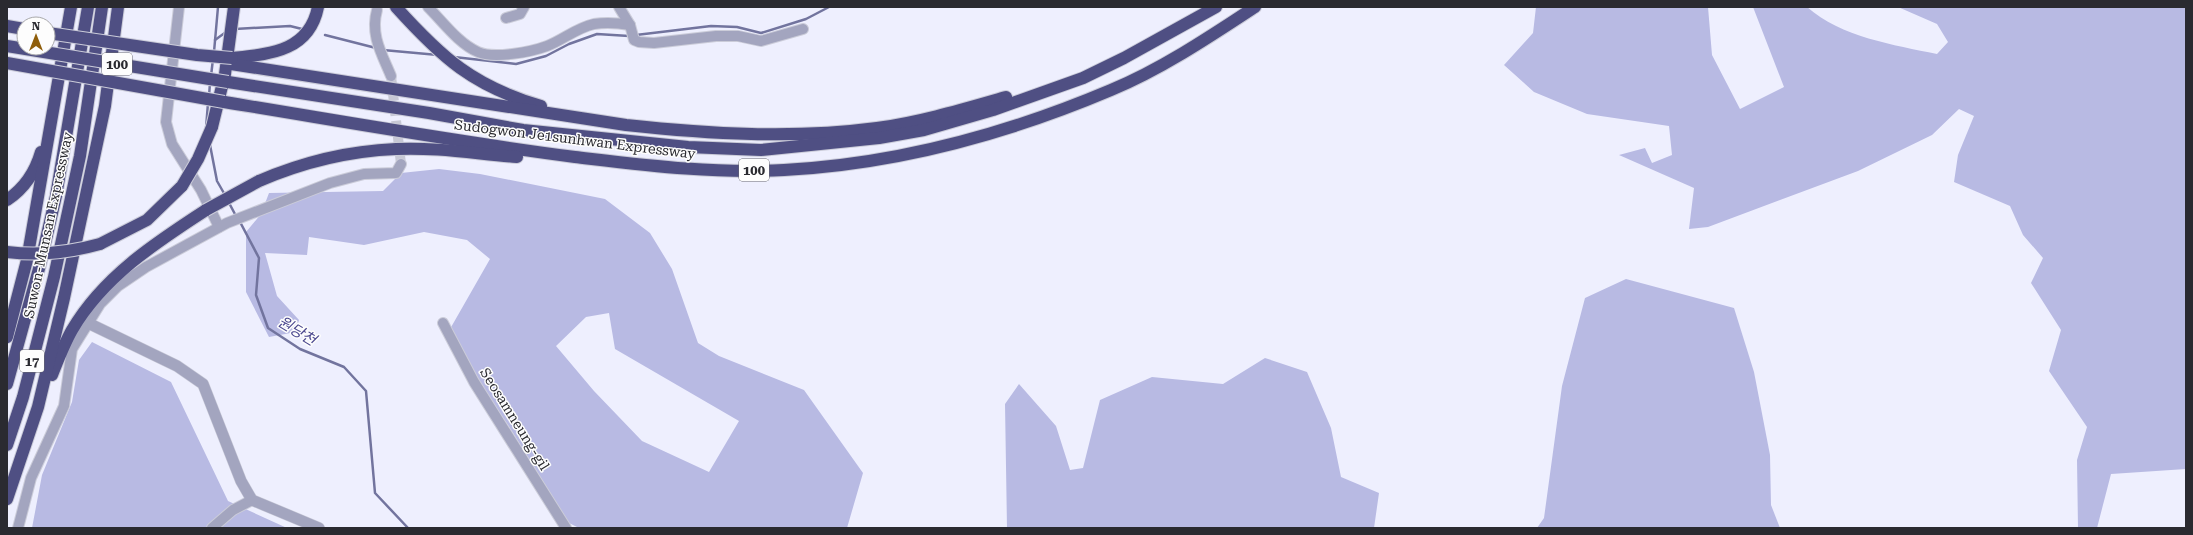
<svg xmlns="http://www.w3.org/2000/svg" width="2193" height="535" font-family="'Roboto Serif','Noto Sans KR',serif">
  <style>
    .green { fill: #b8bae3; fill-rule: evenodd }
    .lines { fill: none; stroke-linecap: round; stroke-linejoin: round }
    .stream { stroke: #72749e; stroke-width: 2.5 }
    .minor-tunnel { stroke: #c7c8d5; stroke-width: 10; stroke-dasharray: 10 5; stroke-linecap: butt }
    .minor-casing { stroke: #cbccd9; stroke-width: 12 }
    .tertiary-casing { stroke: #cbccd9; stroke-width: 12 }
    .motorway-casing { stroke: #cbccd9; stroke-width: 14 }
    .minor { stroke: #a3a5bf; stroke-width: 10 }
    .tertiary { stroke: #a3a5bf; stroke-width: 11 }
    .motorway { stroke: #4f4f83; stroke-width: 12 }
    .motorway-bridge-casing { stroke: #cbccd9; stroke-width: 14; stroke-linecap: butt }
    .motorway-bridge { stroke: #4f4f83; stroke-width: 12 }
    .labels { text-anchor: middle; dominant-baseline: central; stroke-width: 3; stroke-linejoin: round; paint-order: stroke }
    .shield { fill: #fdfdfd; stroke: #69696e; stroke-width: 1 }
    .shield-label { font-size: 13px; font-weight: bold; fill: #2a2a30 }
    .street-label { font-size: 14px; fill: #2a2a30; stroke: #fdfdfd }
    .water-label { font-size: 15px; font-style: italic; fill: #4a478e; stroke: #fdfdfd }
  </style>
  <rect width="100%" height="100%" fill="#eeeffe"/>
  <g class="green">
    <path d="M 1536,7 L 1708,7 L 1712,55 L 1740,109 L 1784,87 L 1753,7 L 1807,7 C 1841,37 1894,45 1937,54 L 1948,42 L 1937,24 L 1898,7 L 2186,7 L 2186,469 L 2111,474 L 2097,528 L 2078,528 L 2077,460 L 2087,427 L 2049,371 L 2061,330 L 2031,283 L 2043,258 L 2023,235 L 2010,206 L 1954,182 L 1958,155 L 1974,116 L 1959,109 L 1932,135 L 1858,171 L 1708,227 L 1689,229 L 1694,188 L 1619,155 L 1645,148 L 1652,163 L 1672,155 L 1669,126 L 1587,114 L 1534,92 L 1504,65 L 1533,33 Z"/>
    <path d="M 439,169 L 480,174 L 605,199 L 650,233 L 672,269 L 698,343 L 719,356 L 804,390 L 863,473 L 847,528 L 579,528 L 569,523 L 508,425 L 446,336 L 490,259 L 467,240 L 424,232 L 364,245 L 309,237 L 307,255 L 265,253 L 277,296 L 299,320 L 296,332 L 269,337 L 246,292 L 246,232 L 261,214 L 269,193 L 383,191 L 401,173 ZM 609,313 L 615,349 L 739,421 L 709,472 L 642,441 L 594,391 L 556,346 L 586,317 Z"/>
    <path d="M 1626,279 L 1734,308 L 1754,372 L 1770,455 L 1771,505 L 1780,528 L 1537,528 L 1544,518 L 1562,386 L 1585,298 Z"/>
    <path d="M 92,342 L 171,382 L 228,501 L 287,528 L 32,528 L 42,475 L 72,402 L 79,360 Z"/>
    <path d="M 1265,358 L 1307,372 L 1331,428 L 1341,477 L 1379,493 L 1374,528 L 1007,528 L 1005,404 L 1019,384 L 1056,426 L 1070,470 L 1083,468 L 1100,400 L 1152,377 L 1223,384 Z"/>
  </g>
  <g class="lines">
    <g class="stream">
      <path d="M 235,29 L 290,26 L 302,29"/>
      <path d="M 325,35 L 376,48"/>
      <path d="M 636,35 L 711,26 L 737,27 L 761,33 L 806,19 L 829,7"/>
      <path d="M 215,40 L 226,32"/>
      <path d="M 383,50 L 438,55"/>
      <path d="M 214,52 L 218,7"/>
      <path d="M 454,57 L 516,64 L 546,56 L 569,44 L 597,34 L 629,36"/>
      <path d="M 211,76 L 213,59"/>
      <path d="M 209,96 L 210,83"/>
      <path d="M 206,128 L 208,103"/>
      <path d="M 210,145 L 217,181 L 225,195"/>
      <path d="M 228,201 L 236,216"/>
      <path d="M 239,220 L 259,258 L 256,295 L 268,328 L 300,349 L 344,367 L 366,391 L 375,493 L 408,528"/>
    </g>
    <path class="minor-tunnel" d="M 391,76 L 401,164"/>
    <g class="minor-casing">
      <g id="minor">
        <path d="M 179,7 L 166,122 L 172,144 L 201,190 L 219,227"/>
        <path d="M 428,7 C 443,22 459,44 478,52 C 494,59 531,52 547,46 C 563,40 576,28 594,24 C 607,22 618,23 630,25"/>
        <path d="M 619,7 L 630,25 L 634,40 L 639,42 L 654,43 L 716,36 L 738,36 L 761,41 L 803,29"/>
        <path d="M 377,10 C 370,35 382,54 391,76"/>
        <path d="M 506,18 L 520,14 L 524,7"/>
        <path d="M 443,323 L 474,382 L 566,528"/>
        <path d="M 18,528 L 31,478 L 64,406 L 72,349 L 100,304 L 118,286 L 146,267 L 227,223 L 330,183 L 364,174 L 396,173 L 401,164"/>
        <path d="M 212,528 L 233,510 L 252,500"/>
      </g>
    </g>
    <g class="tertiary-casing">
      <path id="tertiary" d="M 88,323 L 177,366 L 203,384 L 241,481 L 252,500 L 319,528"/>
    </g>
    <g class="motorway-casing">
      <g id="motorway">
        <path d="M 396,7 C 442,58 473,86 541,106"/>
        <path d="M 7,26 L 24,29"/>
        <path d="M 232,58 C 269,54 309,52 318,7"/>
        <path d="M 231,64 L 626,125 C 709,134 794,139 877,128 C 921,122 964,109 1006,97"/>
        <path d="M 228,82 L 429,113 L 523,130 L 688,147 L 761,150 L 879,138 L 924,130 L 993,110 L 1083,78 L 1124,58 L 1216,7"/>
        <path d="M 224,102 C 341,121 457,142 575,157 C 644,165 713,174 784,170 C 896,164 1007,134 1111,90 C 1160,70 1211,36 1255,7"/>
        <path d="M 212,127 L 225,74 L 234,7"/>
        <path d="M 259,181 C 303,162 348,151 396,149 C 436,147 477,154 517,157"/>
        <path d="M 7,200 C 25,188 35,173 41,152"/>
        <path d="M 100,244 L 147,220 L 182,186"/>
        <path d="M 7,337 L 27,260 L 71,7"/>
        <path d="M 52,375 C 58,360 64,344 72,330 C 103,277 155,243 206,210"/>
        <path d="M 7,384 L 40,265 L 56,196 L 88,7"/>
        <path d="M 7,445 L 23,397 L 54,277 L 80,156 L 102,7"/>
        <path d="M 7,499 L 38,407 L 64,298 L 105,106 L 118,7"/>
      </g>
    </g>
    <use href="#minor" class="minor"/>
    <use href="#tertiary" class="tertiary"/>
    <use href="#motorway" class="motorway"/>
    <g class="motorway-bridge-casing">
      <g id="motorway-bridge">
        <path d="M 48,33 L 197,55 L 232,58"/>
        <path d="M 7,46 L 228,82"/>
        <path d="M 7,63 L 224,102"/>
        <path d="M 182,186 L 198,159 L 212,127"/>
        <path d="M 206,210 L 259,181"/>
        <path d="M 7,252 C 40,256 68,253 100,244"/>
      </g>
    </g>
    <use href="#motorway-bridge" class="motorway-bridge"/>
  </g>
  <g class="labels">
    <g class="shield">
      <rect x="102" y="53" width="30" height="22" rx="3"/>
      <rect x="739" y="159" width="30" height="22" rx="3"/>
      <rect x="20" y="350" width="24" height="22" rx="3"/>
    </g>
    <g class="shield-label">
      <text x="117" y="64">100</text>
      <text x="754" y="170">100</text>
      <text x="32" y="361">17</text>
    </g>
    <g class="street-label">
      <text transform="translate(575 139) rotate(7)">Sudogwon Je1sunhwan Expressway</text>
      <text transform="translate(48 225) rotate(-78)">Suwon-Munsan Expressway</text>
      <text transform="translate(515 419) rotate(58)">Seosamneung-gil</text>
    </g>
    <g class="water-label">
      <text transform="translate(297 331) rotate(31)">원당천</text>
    </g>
  </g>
  <rect width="2193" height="535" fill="none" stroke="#2a2a30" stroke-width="16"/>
  <g transform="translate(36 36)"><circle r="19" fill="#fdfdfd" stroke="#a9a9ab"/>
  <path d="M0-3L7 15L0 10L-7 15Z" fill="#8f5e0b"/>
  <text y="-6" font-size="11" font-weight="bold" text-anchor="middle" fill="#2a2a30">N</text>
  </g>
</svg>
